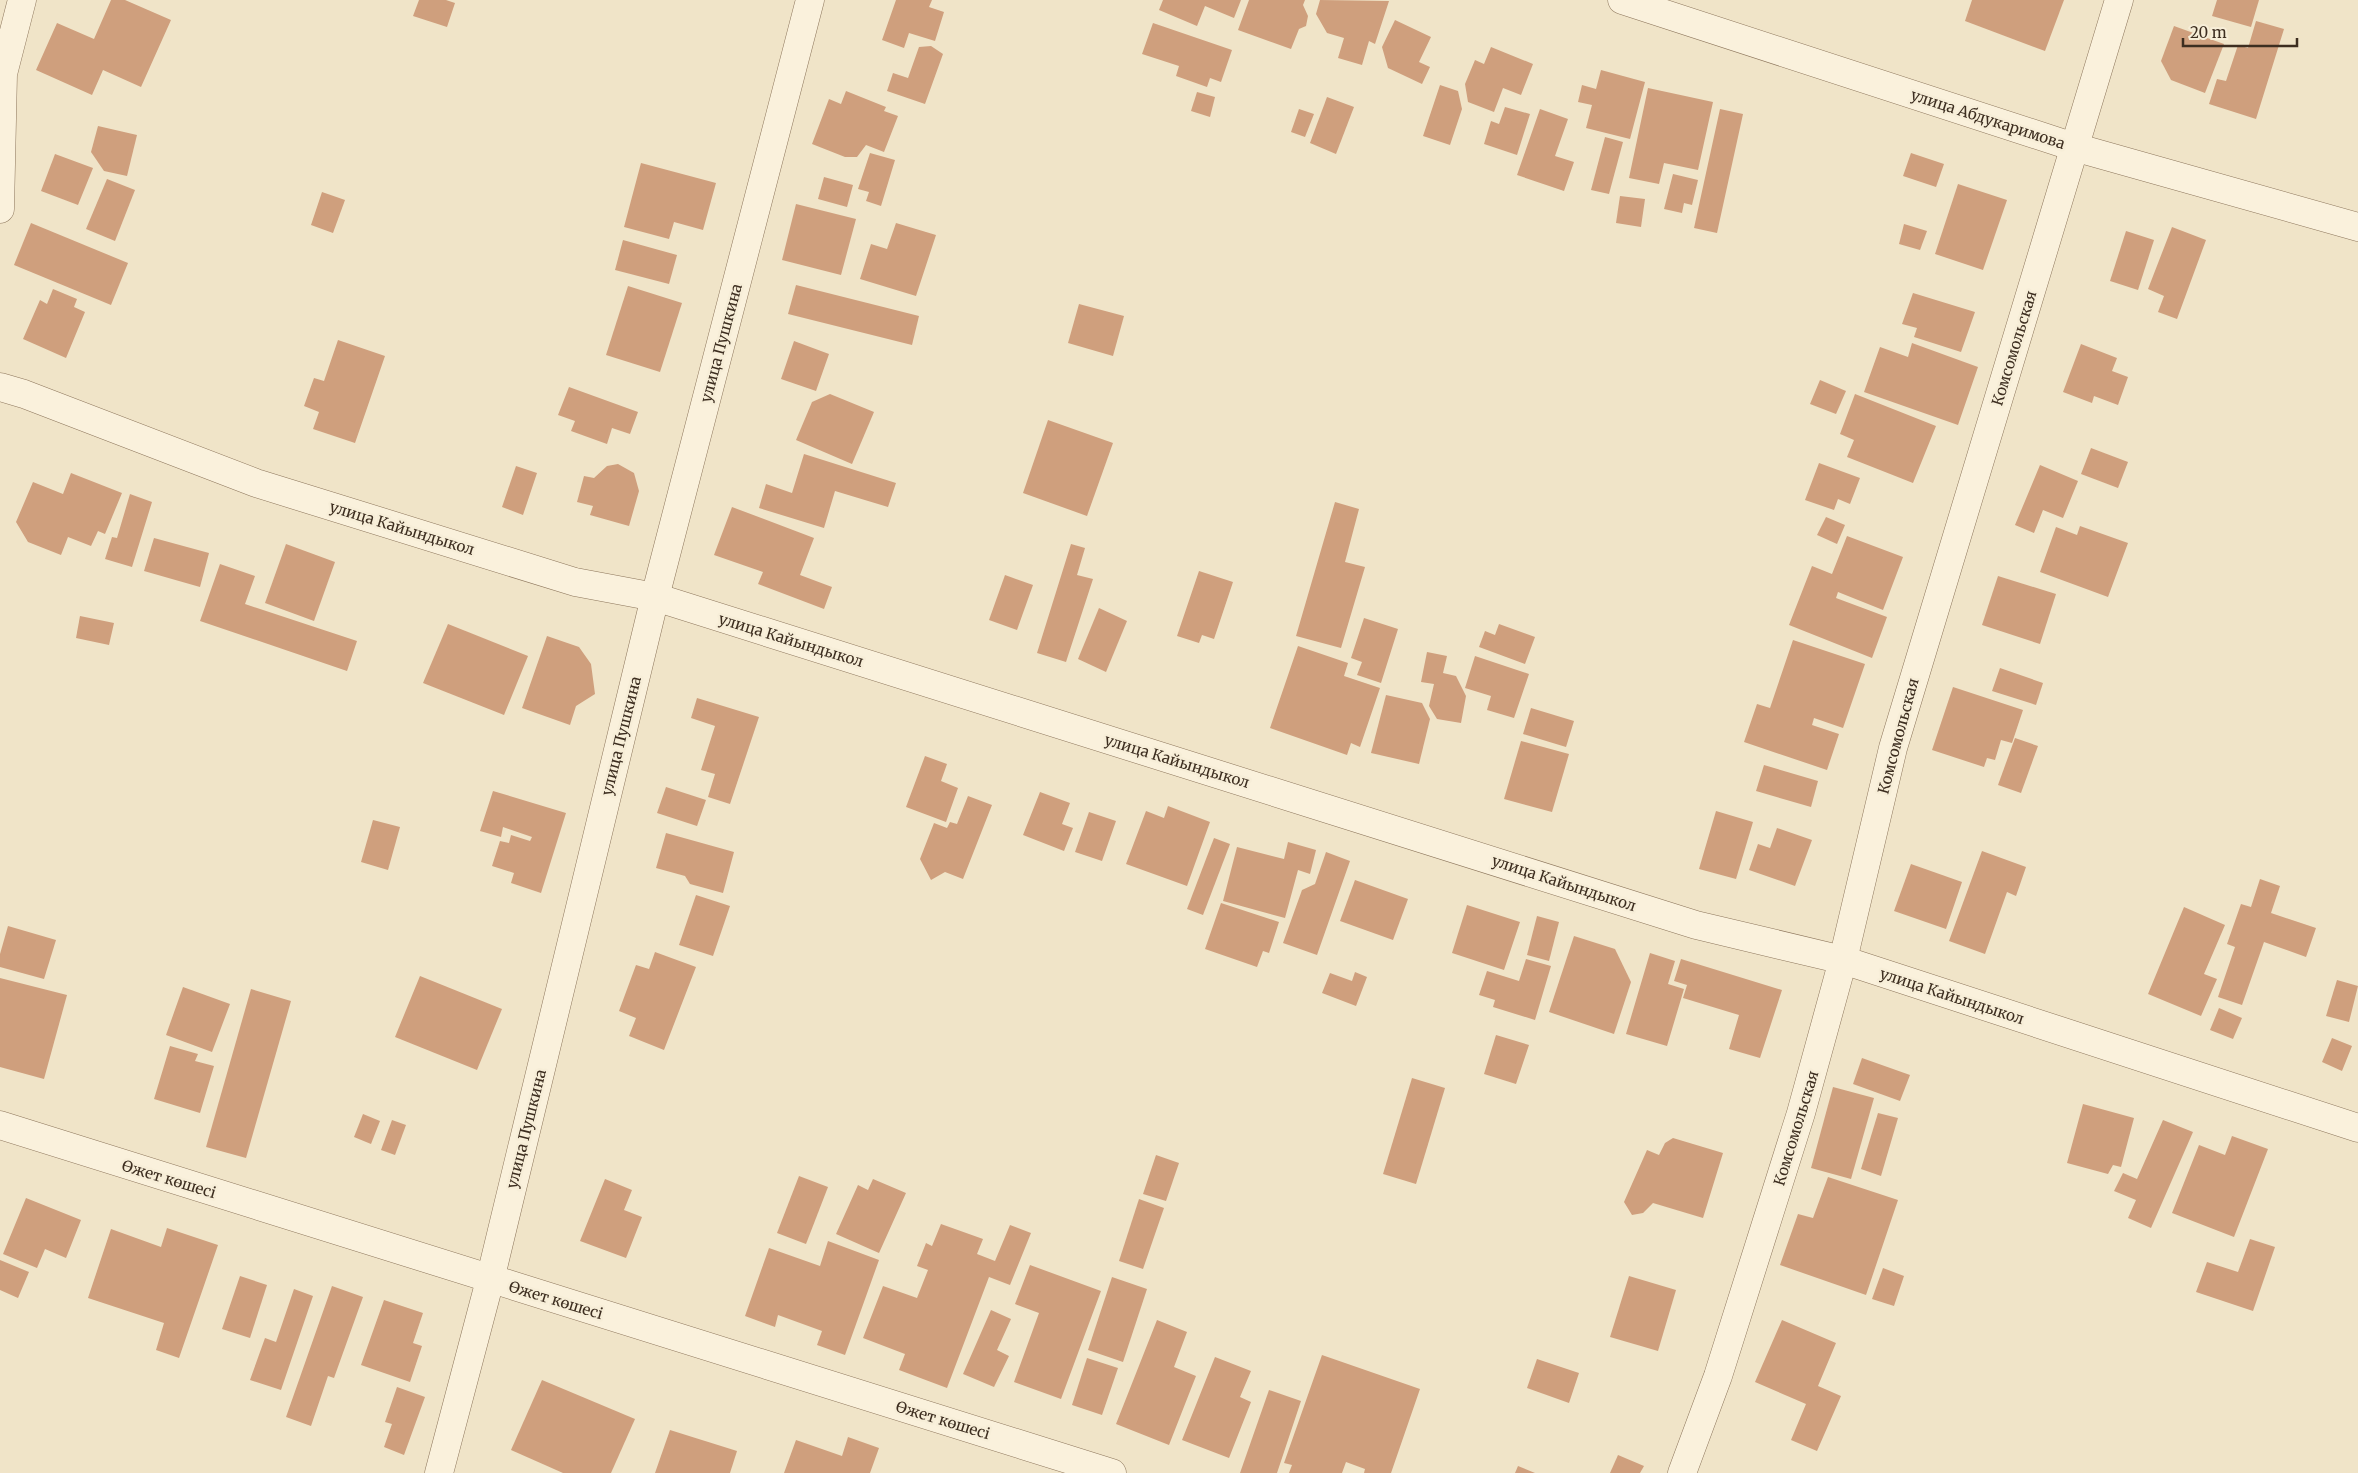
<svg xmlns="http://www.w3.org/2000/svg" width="2358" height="1473" font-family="Merriweather,serif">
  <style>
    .building { fill: #cf9f7d }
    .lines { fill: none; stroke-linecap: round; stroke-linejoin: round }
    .minor-casing { stroke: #8d765c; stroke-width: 29 }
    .minor { stroke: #faf1dc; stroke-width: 28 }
    .labels { text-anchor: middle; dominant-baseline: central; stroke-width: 5; stroke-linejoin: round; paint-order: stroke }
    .street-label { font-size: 15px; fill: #3d2e20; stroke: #f7eed8 }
  </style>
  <rect width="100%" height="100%" fill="#f0e4c8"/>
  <g class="building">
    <path d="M 111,0 L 125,0 L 171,20 L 141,87 L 103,70 L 92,95 L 36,70 L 57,23 L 94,39 Z"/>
    <path d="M 419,0 L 446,0 L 455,3 L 447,27 L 413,16 Z"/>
    <path d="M 896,0 L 932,0 L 929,7 L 944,12 L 935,41 L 909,33 L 904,48 L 882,40 Z"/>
    <path d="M 1163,0 L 1241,0 L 1234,18 L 1205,6 L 1197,26 L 1159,10 Z"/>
    <path d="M 1249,0 L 1305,0 L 1303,5 L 1308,16 L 1306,26 L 1299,29 L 1291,49 L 1238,30 Z"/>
    <path d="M 1320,0 L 1389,1 L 1375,44 L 1369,41 L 1362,65 L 1338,58 L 1344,38 L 1327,33 L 1316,14 Z"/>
    <path d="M 1972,0 L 2064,0 L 2045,51 L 1965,21 Z"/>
    <path d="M 2217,0 L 2259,0 L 2251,27 L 2212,16 Z"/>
    <path d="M 1395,20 L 1431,37 L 1419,62 L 1430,67 L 1422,84 L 1388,68 L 1382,47 Z"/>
    <path d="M 2256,21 L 2284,29 L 2256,119 L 2209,104 L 2217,79 L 2226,81 L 2238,45 L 2248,48 Z"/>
    <path d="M 1153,23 L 1232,50 L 1221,82 L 1210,78 L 1207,87 L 1176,76 L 1179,66 L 1142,54 Z"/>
    <path d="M 2174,26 L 2224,44 L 2205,93 L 2171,80 L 2161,61 Z"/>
    <path d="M 931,46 L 943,54 L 925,104 L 887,91 L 893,73 L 908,78 L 919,47 Z"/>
    <path d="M 1491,47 L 1533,64 L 1521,95 L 1503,88 L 1494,112 L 1468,102 L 1465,84 L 1475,60 L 1484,64 Z"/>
    <path d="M 1601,70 L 1645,82 L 1630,139 L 1586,128 L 1592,105 L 1578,102 L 1582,85 L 1596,89 Z"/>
    <path d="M 1440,85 L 1458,91 L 1462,109 L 1450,145 L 1423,136 Z"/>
    <path d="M 1648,88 L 1713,102 L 1698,170 L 1664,163 L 1659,184 L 1629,178 Z"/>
    <path d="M 846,91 L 886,107 L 884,111 L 898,116 L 884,152 L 866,145 L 857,157 L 845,157 L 812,144 L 829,99 L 841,104 Z"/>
    <path d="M 1197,92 L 1215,97 L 1210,117 L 1191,111 Z"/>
    <path d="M 1327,97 L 1354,107 L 1336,154 L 1310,143 Z"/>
    <path d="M 1505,107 L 1530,114 L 1517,155 L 1484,144 L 1491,121 L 1499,124 Z"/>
    <path d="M 1299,109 L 1314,114 L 1305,137 L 1291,132 Z"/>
    <path d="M 1540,109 L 1568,119 L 1555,156 L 1574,162 L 1564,191 L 1517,175 Z"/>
    <path d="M 1720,109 L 1743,114 L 1717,233 L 1694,228 Z"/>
    <path d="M 98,126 L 137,135 L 127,176 L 104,171 L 91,152 Z"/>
    <path d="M 1605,137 L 1623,142 L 1609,194 L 1591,190 Z"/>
    <path d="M 870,153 L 895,160 L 881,206 L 866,201 L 869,192 L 858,189 Z"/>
    <path d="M 1911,153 L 1944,164 L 1936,187 L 1903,176 Z"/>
    <path d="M 55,154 L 93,168 L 78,205 L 41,191 Z"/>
    <path d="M 641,163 L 716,183 L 703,230 L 674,222 L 669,239 L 624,227 Z"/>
    <path d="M 1673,174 L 1698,180 L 1692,205 L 1684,203 L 1682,213 L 1664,209 Z"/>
    <path d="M 824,177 L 853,185 L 847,207 L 818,199 Z"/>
    <path d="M 107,179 L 135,190 L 115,241 L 86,229 Z"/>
    <path d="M 1958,184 L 2007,200 L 1983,270 L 1935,254 Z"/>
    <path d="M 322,192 L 345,200 L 333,233 L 311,225 Z"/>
    <path d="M 1620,196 L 1645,199 L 1641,227 L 1616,223 Z"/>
    <path d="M 796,204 L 856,219 L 841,275 L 782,260 Z"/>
    <path d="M 31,223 L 128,263 L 111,305 L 14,265 Z"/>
    <path d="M 896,223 L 936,235 L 916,296 L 860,279 L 871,244 L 887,249 Z"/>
    <path d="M 1904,224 L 1927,231 L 1920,250 L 1899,244 Z"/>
    <path d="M 2172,227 L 2206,240 L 2177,319 L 2158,312 L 2164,296 L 2148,289 Z"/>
    <path d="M 2126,231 L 2154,240 L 2138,290 L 2110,281 Z"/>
    <path d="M 623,240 L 677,255 L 669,284 L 615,270 Z"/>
    <path d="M 796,285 L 919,316 L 912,345 L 788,314 Z"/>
    <path d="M 628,286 L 682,303 L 660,372 L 606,355 Z"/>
    <path d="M 53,289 L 77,299 L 74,307 L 85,312 L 66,358 L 23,339 L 40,300 L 47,304 Z"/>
    <path d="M 1913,293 L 1975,312 L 1961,352 L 1914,337 L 1917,328 L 1902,324 Z"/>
    <path d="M 1079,304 L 1124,316 L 1113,356 L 1068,343 Z"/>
    <path d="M 338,340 L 385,356 L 355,443 L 313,429 L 319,412 L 304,406 L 314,378 L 324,381 Z"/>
    <path d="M 794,341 L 829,354 L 816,391 L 781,379 Z"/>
    <path d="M 1912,343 L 1978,367 L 1958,425 L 1864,392 L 1880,347 L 1908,357 Z"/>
    <path d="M 2081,344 L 2117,358 L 2112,371 L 2128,377 L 2118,405 L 2094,396 L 2092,403 L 2063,392 Z"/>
    <path d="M 1820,380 L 1846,391 L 1836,414 L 1810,404 Z"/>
    <path d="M 569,387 L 638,412 L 630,434 L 612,428 L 607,444 L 571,431 L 575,421 L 558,415 Z"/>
    <path d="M 830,394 L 874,412 L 852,464 L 796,440 L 812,402 Z"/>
    <path d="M 1855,394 L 1936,426 L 1913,483 L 1847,457 L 1854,440 L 1840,434 Z"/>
    <path d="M 1048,420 L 1113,443 L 1087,516 L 1023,493 Z"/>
    <path d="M 2091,448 L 2128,462 L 2118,488 L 2081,474 Z"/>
    <path d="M 804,454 L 896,483 L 888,507 L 835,491 L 824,528 L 759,508 L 766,484 L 792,493 Z"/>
    <path d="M 1819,463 L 1860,478 L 1850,504 L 1838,499 L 1834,510 L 1805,500 Z"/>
    <path d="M 618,464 L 634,473 L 639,491 L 629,526 L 590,515 L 593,506 L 577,502 L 584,476 L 594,478 L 607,466 Z"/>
    <path d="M 2040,465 L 2078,481 L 2063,518 L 2043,510 L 2034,533 L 2015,525 Z"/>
    <path d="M 516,466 L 537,473 L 523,515 L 502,507 Z"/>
    <path d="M 71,473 L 122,493 L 105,534 L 98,531 L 91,546 L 68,537 L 61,555 L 28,542 L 16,522 L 33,482 L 63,494 Z"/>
    <path d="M 130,494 L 152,502 L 132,567 L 105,559 L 112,537 L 117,538 Z"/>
    <path d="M 1335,502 L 1359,509 L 1345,562 L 1365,567 L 1341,648 L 1296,636 Z"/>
    <path d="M 732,507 L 814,538 L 800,575 L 832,587 L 824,609 L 758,584 L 763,572 L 714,555 Z"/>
    <path d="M 1826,517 L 1845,525 L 1837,544 L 1817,535 Z"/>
    <path d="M 2080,526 L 2128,543 L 2108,597 L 2040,572 L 2056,527 L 2077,535 Z"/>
    <path d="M 1847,536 L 1903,557 L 1883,610 L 1838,592 L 1836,598 L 1887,617 L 1872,658 L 1789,625 L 1812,566 L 1832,574 Z"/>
    <path d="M 154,538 L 209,553 L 200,587 L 144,571 Z"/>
    <path d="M 286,544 L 335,562 L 314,621 L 265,603 Z"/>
    <path d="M 1071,544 L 1085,548 L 1077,575 L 1093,579 L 1066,662 L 1037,653 Z"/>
    <path d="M 220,564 L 255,576 L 245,604 L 357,641 L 347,671 L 200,621 Z"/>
    <path d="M 1199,571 L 1233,582 L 1214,639 L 1202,635 L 1199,643 L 1177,636 Z"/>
    <path d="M 1005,575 L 1033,585 L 1017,630 L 989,620 Z"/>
    <path d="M 1998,576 L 2056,594 L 2040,644 L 1982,625 Z"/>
    <path d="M 1099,608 L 1127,621 L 1106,672 L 1078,659 Z"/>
    <path d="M 80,616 L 114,623 L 109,645 L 76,638 Z"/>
    <path d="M 1364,618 L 1398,629 L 1381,683 L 1357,675 L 1362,662 L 1351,658 Z"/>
    <path d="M 448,624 L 528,656 L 504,715 L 423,683 Z"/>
    <path d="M 1499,624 L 1535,637 L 1525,664 L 1479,647 L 1485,631 L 1495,635 Z"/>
    <path d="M 547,636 L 579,647 L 591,664 L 595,694 L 576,706 L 570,725 L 522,708 Z"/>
    <path d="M 1793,640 L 1865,664 L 1843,728 L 1814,718 L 1812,725 L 1839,734 L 1827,770 L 1744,742 L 1757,704 L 1770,708 Z"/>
    <path d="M 1298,646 L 1348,663 L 1344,676 L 1380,688 L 1360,747 L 1351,743 L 1347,755 L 1270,728 Z"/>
    <path d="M 1427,652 L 1447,656 L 1443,673 L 1456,676 L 1466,696 L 1461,723 L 1437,719 L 1429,706 L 1434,684 L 1421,682 Z"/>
    <path d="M 1475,656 L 1529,674 L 1514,718 L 1487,710 L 1491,696 L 1465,688 Z"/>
    <path d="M 2000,668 L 2043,683 L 2036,705 L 1992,691 Z"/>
    <path d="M 1953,687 L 2023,710 L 2012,743 L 2001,740 L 1995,760 L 1987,758 L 1984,767 L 1932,750 Z"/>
    <path d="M 1386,695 L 1422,703 L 1430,719 L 1419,764 L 1371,753 Z"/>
    <path d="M 697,698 L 759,717 L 730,804 L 708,797 L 715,774 L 701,770 L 715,726 L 691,718 Z"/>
    <path d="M 1531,708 L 1574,721 L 1566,747 L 1523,734 Z"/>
    <path d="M 2015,738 L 2038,746 L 2021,793 L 1998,785 Z"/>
    <path d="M 1521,741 L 1569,754 L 1552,812 L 1504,799 Z"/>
    <path d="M 925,756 L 947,764 L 941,781 L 958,788 L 946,822 L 906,807 Z"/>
    <path d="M 1764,765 L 1818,781 L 1811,807 L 1756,791 Z"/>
    <path d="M 666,787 L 706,800 L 697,826 L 657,813 Z"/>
    <path d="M 493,791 L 566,813 L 541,893 L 511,883 L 514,873 L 492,866 L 500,841 L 509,843 L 511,835 L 530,841 L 532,837 L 503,827 L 501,837 L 480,831 Z"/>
    <path d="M 1040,792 L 1070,803 L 1062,824 L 1073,828 L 1064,851 L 1023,835 Z"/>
    <path d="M 968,796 L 992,805 L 963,879 L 945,872 L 931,880 L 920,859 L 934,823 L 947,828 L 950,822 L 957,824 Z"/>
    <path d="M 1168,806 L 1210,822 L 1187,886 L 1126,864 L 1146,811 L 1164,818 Z"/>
    <path d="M 1716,811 L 1753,822 L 1736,879 L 1699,869 Z"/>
    <path d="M 1089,812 L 1116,821 L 1102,861 L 1075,852 Z"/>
    <path d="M 373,820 L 400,827 L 388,870 L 361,862 Z"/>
    <path d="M 1777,828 L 1812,840 L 1795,886 L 1749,870 L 1758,844 L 1770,848 Z"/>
    <path d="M 666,833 L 734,852 L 723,893 L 690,884 L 685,876 L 656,868 Z"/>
    <path d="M 1214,838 L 1230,844 L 1203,915 L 1187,909 Z"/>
    <path d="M 1288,842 L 1316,850 L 1310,874 L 1298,870 L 1285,918 L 1223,901 L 1237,847 L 1284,859 Z"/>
    <path d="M 1982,851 L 2026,867 L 2016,896 L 2007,892 L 1985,954 L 1949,941 Z"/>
    <path d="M 1326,852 L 1350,861 L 1317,955 L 1283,943 L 1302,890 L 1315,884 Z"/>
    <path d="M 1911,864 L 1962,882 L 1946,929 L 1894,911 Z"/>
    <path d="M 2260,879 L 2280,886 L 2271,913 L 2316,928 L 2306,957 L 2264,942 L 2242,1005 L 2218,997 L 2235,947 L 2227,944 L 2241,904 L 2251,907 Z"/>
    <path d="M 1355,880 L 1408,899 L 1393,940 L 1340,921 Z"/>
    <path d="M 696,895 L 730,906 L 713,956 L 679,945 Z"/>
    <path d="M 1221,903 L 1279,922 L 1269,953 L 1263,951 L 1257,967 L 1205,949 Z"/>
    <path d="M 1467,905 L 1520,922 L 1504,970 L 1452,953 Z"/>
    <path d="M 2184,907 L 2225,925 L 2204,974 L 2217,979 L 2201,1016 L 2148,994 Z"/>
    <path d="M 1537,916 L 1559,922 L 1549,961 L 1527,955 Z"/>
    <path d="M 8,926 L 56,940 L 44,979 L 0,967 L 0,954 Z"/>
    <path d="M 1574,936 L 1615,949 L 1631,982 L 1614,1034 L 1549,1012 Z"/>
    <path d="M 655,952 L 696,967 L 664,1050 L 629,1036 L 636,1018 L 619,1011 L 636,965 L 649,969 Z"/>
    <path d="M 1650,953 L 1675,961 L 1668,984 L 1684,989 L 1667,1046 L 1626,1034 Z"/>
    <path d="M 1526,959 L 1551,966 L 1535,1020 L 1493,1007 L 1495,1000 L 1479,995 L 1487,971 L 1519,981 Z"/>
    <path d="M 1681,959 L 1782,990 L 1760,1058 L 1729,1049 L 1739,1015 L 1683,998 L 1687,985 L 1674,981 Z"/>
    <path d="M 1355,972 L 1367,977 L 1356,1006 L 1322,993 L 1330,973 L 1352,981 Z"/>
    <path d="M 420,976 L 502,1009 L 477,1070 L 395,1037 Z"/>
    <path d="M 0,978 L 67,995 L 44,1079 L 0,1067 Z"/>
    <path d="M 2337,980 L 2358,986 L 2349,1022 L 2326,1016 Z"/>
    <path d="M 183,987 L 230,1004 L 212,1052 L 166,1035 Z"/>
    <path d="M 251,989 L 291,1001 L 246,1158 L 206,1147 Z"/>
    <path d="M 2219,1008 L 2242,1018 L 2233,1039 L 2210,1030 Z"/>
    <path d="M 1496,1035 L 1529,1045 L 1516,1084 L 1484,1074 Z"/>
    <path d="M 2332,1038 L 2352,1046 L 2342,1071 L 2322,1062 Z"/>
    <path d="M 170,1046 L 198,1054 L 195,1061 L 214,1066 L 200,1113 L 154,1099 Z"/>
    <path d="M 1862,1058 L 1910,1075 L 1900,1101 L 1853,1084 Z"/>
    <path d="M 1412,1078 L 1445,1088 L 1416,1184 L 1383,1174 Z"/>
    <path d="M 1833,1087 L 1874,1098 L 1851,1179 L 1811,1168 Z"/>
    <path d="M 2083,1104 L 2134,1118 L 2121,1167 L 2113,1165 L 2108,1174 L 2067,1163 Z"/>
    <path d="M 1878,1113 L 1898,1118 L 1881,1176 L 1861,1169 Z"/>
    <path d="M 363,1114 L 380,1121 L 371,1144 L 354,1137 Z"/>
    <path d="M 392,1120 L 406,1125 L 395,1155 L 381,1150 Z"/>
    <path d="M 2163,1120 L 2193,1132 L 2151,1228 L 2128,1218 L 2136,1200 L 2114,1191 L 2123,1173 L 2137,1179 Z"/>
    <path d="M 2232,1136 L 2268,1149 L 2234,1237 L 2172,1213 L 2199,1145 L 2225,1155 Z"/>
    <path d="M 1673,1138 L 1723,1153 L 1703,1218 L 1653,1203 L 1643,1213 L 1632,1215 L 1624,1202 L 1647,1150 L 1659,1155 L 1665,1143 Z"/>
    <path d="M 1156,1155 L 1179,1163 L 1166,1201 L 1143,1194 Z"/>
    <path d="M 799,1176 L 828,1187 L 806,1244 L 777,1233 Z"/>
    <path d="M 1828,1177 L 1898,1200 L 1866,1295 L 1780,1265 L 1798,1214 L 1813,1218 Z"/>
    <path d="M 605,1179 L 632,1190 L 624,1210 L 642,1217 L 626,1258 L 580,1241 Z"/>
    <path d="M 873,1179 L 906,1193 L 879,1253 L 836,1234 L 858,1185 L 868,1190 Z"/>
    <path d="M 26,1198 L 81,1220 L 66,1258 L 45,1249 L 37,1268 L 3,1254 Z"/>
    <path d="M 1139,1199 L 1164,1208 L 1143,1269 L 1119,1261 Z"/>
    <path d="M 941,1224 L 983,1239 L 977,1254 L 995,1261 L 1010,1225 L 1031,1233 L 1010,1285 L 989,1277 L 947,1388 L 899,1370 L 905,1354 L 863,1338 L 883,1286 L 917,1298 L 928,1270 L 917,1266 L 926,1243 L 932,1246 Z"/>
    <path d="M 167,1228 L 218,1245 L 179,1358 L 156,1350 L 164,1323 L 88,1298 L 111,1229 L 161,1247 Z"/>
    <path d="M 2250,1239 L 2275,1247 L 2253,1311 L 2196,1292 L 2207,1262 L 2238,1272 Z"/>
    <path d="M 828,1241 L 879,1260 L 845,1355 L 817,1345 L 822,1331 L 778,1315 L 775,1327 L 745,1316 L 769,1248 L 820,1266 Z"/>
    <path d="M 0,1260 L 29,1272 L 18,1298 L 0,1290 Z"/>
    <path d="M 1030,1265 L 1101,1291 L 1061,1399 L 1014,1382 L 1039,1313 L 1015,1304 Z"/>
    <path d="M 1883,1268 L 1904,1276 L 1894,1306 L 1872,1299 Z"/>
    <path d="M 240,1276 L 267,1285 L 250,1338 L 222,1329 Z"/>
    <path d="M 1629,1276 L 1676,1290 L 1658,1351 L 1610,1337 Z"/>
    <path d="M 1112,1277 L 1147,1289 L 1123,1362 L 1088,1350 Z"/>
    <path d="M 332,1286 L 363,1297 L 334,1378 L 328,1376 L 311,1426 L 286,1417 Z"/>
    <path d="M 294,1289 L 313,1296 L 281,1390 L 250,1380 L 265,1338 L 276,1342 Z"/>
    <path d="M 384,1300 L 423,1313 L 413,1343 L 422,1346 L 410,1382 L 361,1365 Z"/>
    <path d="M 991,1310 L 1011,1319 L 997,1350 L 1009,1356 L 994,1387 L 963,1374 Z"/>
    <path d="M 1157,1320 L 1187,1332 L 1174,1367 L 1196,1376 L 1169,1445 L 1116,1424 Z"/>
    <path d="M 1782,1320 L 1836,1343 L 1818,1386 L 1841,1396 L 1817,1451 L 1791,1440 L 1806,1404 L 1755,1382 Z"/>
    <path d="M 1322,1355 L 1420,1389 L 1391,1473 L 1364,1473 L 1365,1469 L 1346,1462 L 1342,1473 L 1289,1473 L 1292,1465 L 1284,1463 Z"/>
    <path d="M 1215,1357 L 1251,1371 L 1240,1397 L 1251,1402 L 1229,1458 L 1182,1440 Z"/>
    <path d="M 1087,1358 L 1118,1368 L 1102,1415 L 1072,1405 Z"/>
    <path d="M 1537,1359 L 1579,1373 L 1569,1403 L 1527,1388 Z"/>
    <path d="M 542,1380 L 635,1419 L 611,1473 L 563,1473 L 511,1450 Z"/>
    <path d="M 397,1387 L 425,1397 L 404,1455 L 384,1447 L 392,1424 L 385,1422 Z"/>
    <path d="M 1269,1390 L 1301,1401 L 1277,1473 L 1240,1473 Z"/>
    <path d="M 670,1430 L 737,1451 L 730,1473 L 655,1473 Z"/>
    <path d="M 848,1437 L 879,1448 L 870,1473 L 784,1473 L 796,1440 L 842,1456 Z"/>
    <path d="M 1618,1455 L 1644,1466 L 1640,1473 L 1610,1473 Z"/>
    <path d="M 1518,1466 L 1535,1473 L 1515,1473 Z"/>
  </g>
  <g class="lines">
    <g class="minor-casing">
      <g id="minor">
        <path d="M 1622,0 L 2074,147 L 2358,227"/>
        <path d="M 0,209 L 3,74 L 22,0"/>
        <path d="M 0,387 L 24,394 L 256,483 L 575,582 L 655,597 L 1696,925 L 1843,960 L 2358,1128"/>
        <path d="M 0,1125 L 1112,1473"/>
        <path d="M 439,1473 L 490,1280 L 655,597 L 810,0"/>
        <path d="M 1682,1473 L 1718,1376 L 1801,1113 L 1843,960 L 1893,748 L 2119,0"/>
      </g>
    </g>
    <use href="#minor" class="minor"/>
  </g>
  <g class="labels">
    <g class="street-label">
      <text transform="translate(1988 119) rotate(18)">улица Абдукаримова</text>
      <text transform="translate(721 343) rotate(-75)">улица Пушкина</text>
      <text transform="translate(2014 348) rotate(-73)">Комсомольская</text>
      <text transform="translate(402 528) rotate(17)">улица Кайындыкол</text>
      <text transform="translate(791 640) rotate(17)">улица Кайындыкол</text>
      <text transform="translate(621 736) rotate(-76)">улица Пушкина</text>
      <text transform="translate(1898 736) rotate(-75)">Комсомольская</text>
      <text transform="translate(1177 761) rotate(17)">улица Кайындыкол</text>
      <text transform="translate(1564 883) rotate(18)">улица Кайындыкол</text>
      <text transform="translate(1952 996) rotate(18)">улица Кайындыкол</text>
      <text transform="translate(1796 1128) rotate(-73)">Комсомольская</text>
      <text transform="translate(526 1129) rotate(-76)">улица Пушкина</text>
      <text transform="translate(169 1179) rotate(17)">Өжет көшесі</text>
      <text transform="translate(556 1300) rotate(17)">Өжет көшесі</text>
      <text transform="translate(943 1420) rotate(17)">Өжет көшесі</text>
    </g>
  </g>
  <path d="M2183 38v8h114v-8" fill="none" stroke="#3d2e20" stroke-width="2.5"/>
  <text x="2190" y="38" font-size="15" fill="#3d2e20" stroke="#f7eed8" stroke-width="4" paint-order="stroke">20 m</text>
</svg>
